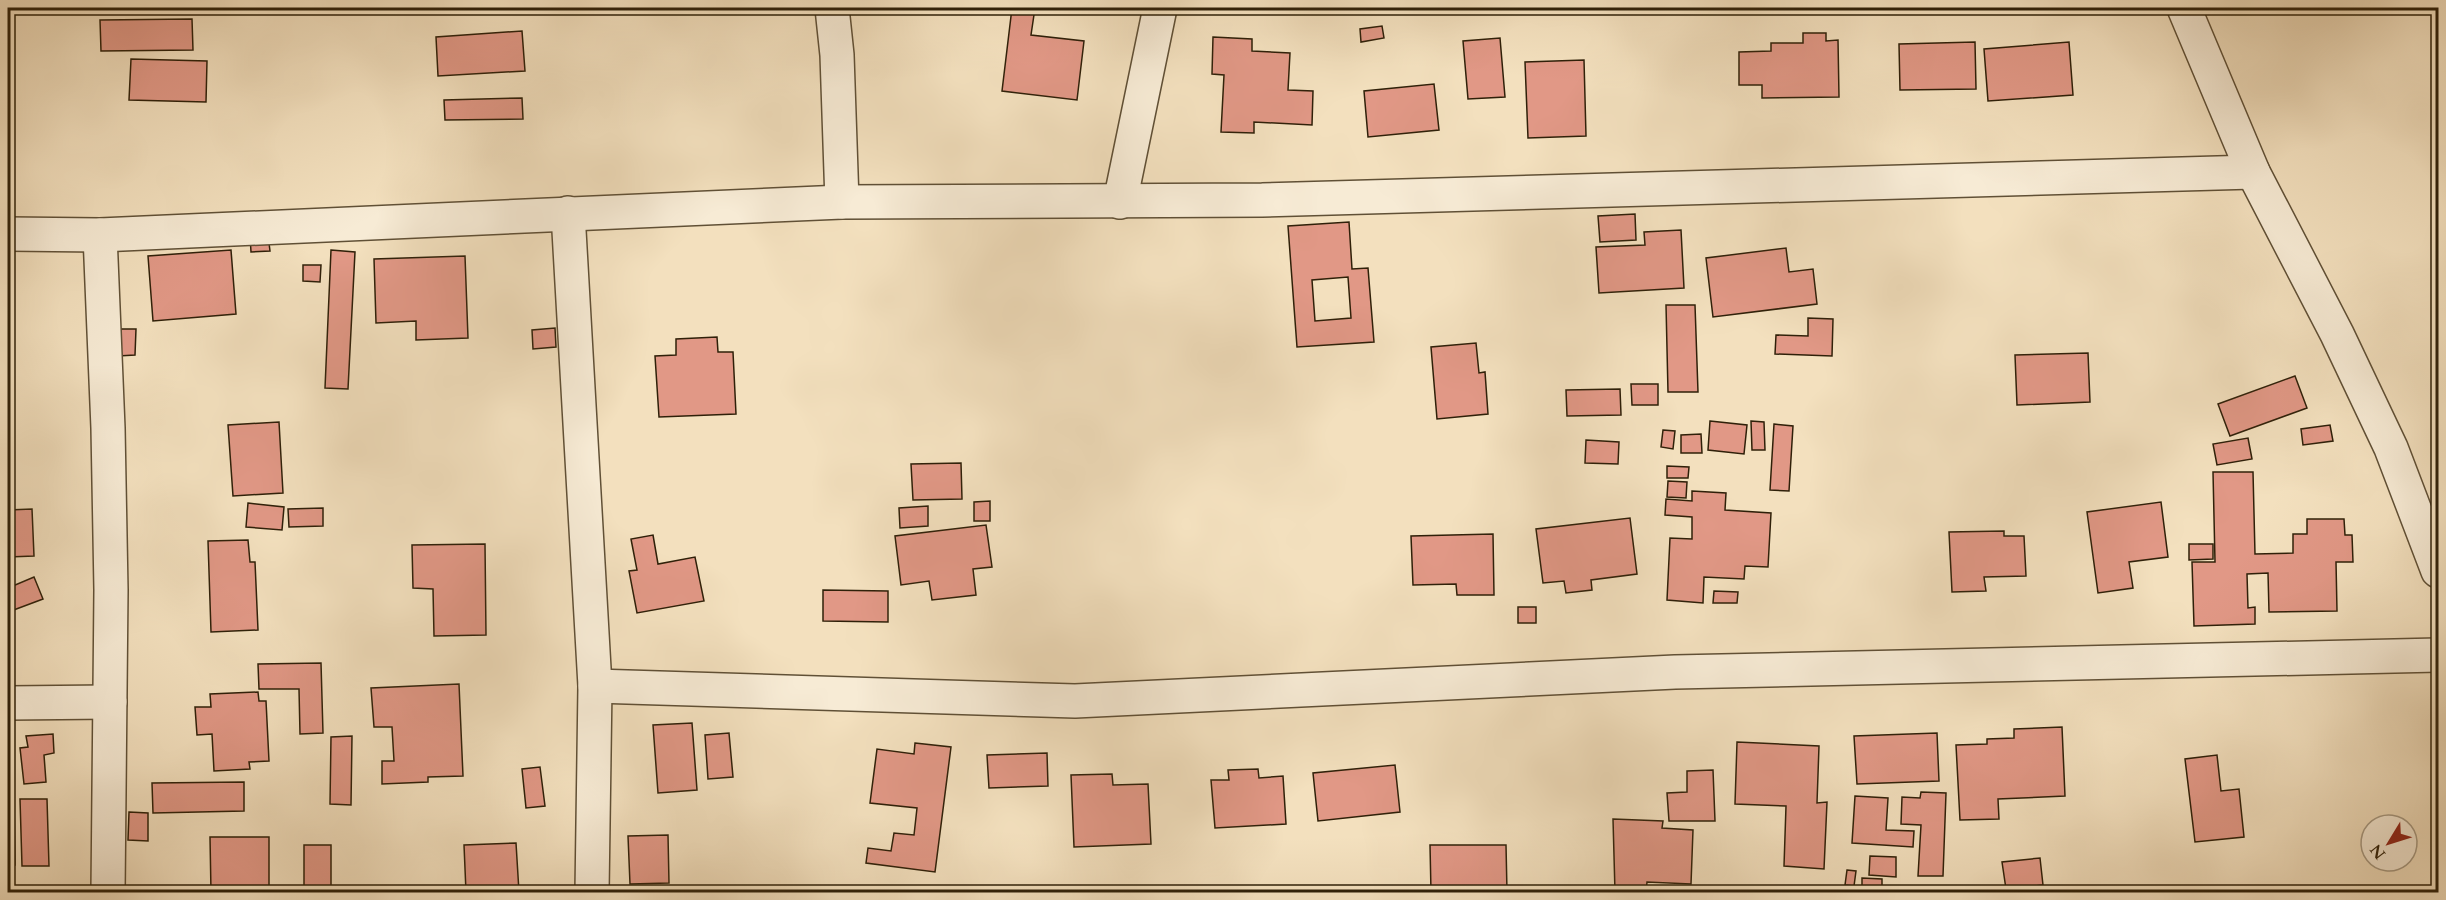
<svg xmlns="http://www.w3.org/2000/svg" width="2446" height="900" font-family="Cardo,serif">
  <style>
    .building { fill: #e19886; stroke: #2f2009; stroke-width: 1.5; fill-rule: evenodd }
    .lines { fill: none; stroke-linecap: round; stroke-linejoin: round }
    .minor-casing { stroke: #605036; stroke-width: 36 }
    .minor { stroke: #f7ebd5; stroke-width: 33 }
  </style>
  <rect width="100%" height="100%" fill="#f3e0be"/>
  <filter id="stains"><feTurbulence type="fractalNoise" baseFrequency=".00333" numOctaves="4"/><feColorMatrix values="0 0 0 0 .2 0 0 0 0 .09 0 0 0 0 .02 0 0 0 .5 -.17"/></filter>
  <radialGradient id="worn" r=".72"><stop offset=".6" stop-color="#630" stop-opacity="0"/><stop offset="1" stop-color="#630" stop-opacity=".3"/></radialGradient>
  <g class="building">
    <path d="M 1012,8 L 1035,8 L 1031,35 L 1084,41 L 1077,100 L 1002,91 Z"/>
    <path d="M 192,19 L 193,50 L 101,51 L 100,20 Z"/>
    <path d="M 1382,26 L 1384,38 L 1361,42 L 1360,29 Z"/>
    <path d="M 522,31 L 525,71 L 438,76 L 436,37 Z"/>
    <path d="M 1803,33 L 1826,33 L 1826,41 L 1838,40 L 1839,97 L 1762,98 L 1762,85 L 1739,85 L 1739,52 L 1771,51 L 1771,43 L 1803,43 Z"/>
    <path d="M 1213,37 L 1252,39 L 1252,51 L 1290,53 L 1288,90 L 1313,91 L 1312,125 L 1254,122 L 1254,133 L 1221,132 L 1224,75 L 1212,74 Z"/>
    <path d="M 1500,38 L 1505,97 L 1468,99 L 1463,41 Z"/>
    <path d="M 1975,42 L 1976,89 L 1900,90 L 1899,44 Z"/>
    <path d="M 2069,42 L 2073,95 L 1988,101 L 1984,49 Z"/>
    <path d="M 131,59 L 207,61 L 206,102 L 129,100 Z"/>
    <path d="M 1584,60 L 1586,136 L 1528,138 L 1525,62 Z"/>
    <path d="M 1434,84 L 1439,130 L 1368,137 L 1364,91 Z"/>
    <path d="M 522,98 L 523,119 L 445,120 L 444,100 Z"/>
    <path d="M 1635,214 L 1636,240 L 1600,242 L 1598,216 Z"/>
    <path d="M 1349,222 L 1352,269 L 1368,268 L 1374,342 L 1297,347 L 1288,226 ZM 1348,277 L 1351,318 L 1315,321 L 1312,280 Z"/>
    <path d="M 1681,230 L 1684,288 L 1599,293 L 1596,247 L 1645,245 L 1644,232 Z"/>
    <path d="M 268,235 L 270,251 L 251,252 L 250,236 Z"/>
    <path d="M 1786,248 L 1789,272 L 1813,269 L 1817,304 L 1713,317 L 1706,258 Z"/>
    <path d="M 231,250 L 236,314 L 153,321 L 148,256 Z"/>
    <path d="M 331,250 L 355,252 L 348,389 L 325,388 Z"/>
    <path d="M 465,256 L 468,338 L 416,340 L 416,321 L 376,323 L 374,259 Z"/>
    <path d="M 303,265 L 321,265 L 320,282 L 303,281 Z"/>
    <path d="M 1666,305 L 1695,305 L 1698,392 L 1668,392 Z"/>
    <path d="M 1808,318 L 1833,319 L 1832,356 L 1775,354 L 1776,335 L 1808,336 Z"/>
    <path d="M 555,328 L 556,347 L 533,349 L 532,330 Z"/>
    <path d="M 118,329 L 136,329 L 135,355 L 118,356 Z"/>
    <path d="M 717,337 L 718,352 L 733,352 L 736,414 L 659,417 L 655,356 L 676,355 L 676,339 Z"/>
    <path d="M 1476,343 L 1479,373 L 1485,372 L 1488,414 L 1437,419 L 1431,347 Z"/>
    <path d="M 2088,353 L 2090,402 L 2017,405 L 2015,355 Z"/>
    <path d="M 2295,376 L 2307,408 L 2230,436 L 2218,404 Z"/>
    <path d="M 1631,384 L 1658,384 L 1658,405 L 1632,405 Z"/>
    <path d="M 1620,389 L 1621,415 L 1567,416 L 1566,390 Z"/>
    <path d="M 1710,421 L 1747,425 L 1744,454 L 1708,450 Z"/>
    <path d="M 1751,421 L 1764,422 L 1765,450 L 1752,450 Z"/>
    <path d="M 279,422 L 283,493 L 233,496 L 228,425 Z"/>
    <path d="M 1774,424 L 1793,426 L 1789,491 L 1770,490 Z"/>
    <path d="M 2330,425 L 2333,441 L 2303,445 L 2301,429 Z"/>
    <path d="M 1663,430 L 1675,431 L 1673,449 L 1661,447 Z"/>
    <path d="M 1701,434 L 1702,453 L 1681,453 L 1681,435 Z"/>
    <path d="M 2248,438 L 2252,459 L 2217,465 L 2213,444 Z"/>
    <path d="M 1586,440 L 1619,442 L 1618,464 L 1585,463 Z"/>
    <path d="M 961,463 L 962,499 L 913,500 L 911,464 Z"/>
    <path d="M 1667,466 L 1689,467 L 1688,478 L 1667,478 Z"/>
    <path d="M 2213,472 L 2253,472 L 2255,554 L 2293,553 L 2293,534 L 2307,534 L 2307,519 L 2344,519 L 2345,535 L 2352,535 L 2353,562 L 2336,562 L 2337,611 L 2269,612 L 2268,573 L 2247,574 L 2248,608 L 2255,607 L 2255,624 L 2194,626 L 2192,562 L 2215,562 Z"/>
    <path d="M 1668,481 L 1687,482 L 1686,498 L 1667,497 Z"/>
    <path d="M 1692,491 L 1726,493 L 1725,510 L 1771,513 L 1768,567 L 1745,566 L 1744,579 L 1704,577 L 1703,603 L 1667,600 L 1670,538 L 1692,539 L 1692,517 L 1665,515 L 1666,499 L 1692,501 Z"/>
    <path d="M 990,501 L 990,521 L 974,521 L 974,502 Z"/>
    <path d="M 2161,502 L 2168,557 L 2129,562 L 2133,588 L 2098,593 L 2087,512 Z"/>
    <path d="M 248,503 L 284,507 L 282,530 L 246,527 Z"/>
    <path d="M 928,506 L 928,526 L 900,528 L 899,508 Z"/>
    <path d="M 323,508 L 323,526 L 289,527 L 288,509 Z"/>
    <path d="M 32,509 L 34,556 L 8,557 L 8,510 Z"/>
    <path d="M 1630,518 L 1637,574 L 1591,580 L 1592,590 L 1566,593 L 1564,581 L 1543,583 L 1536,529 Z"/>
    <path d="M 986,525 L 992,567 L 973,569 L 976,595 L 932,600 L 929,581 L 901,585 L 895,536 Z"/>
    <path d="M 2004,531 L 2004,536 L 2024,536 L 2026,576 L 1984,577 L 1986,591 L 1952,592 L 1949,532 Z"/>
    <path d="M 1493,534 L 1494,595 L 1457,595 L 1456,584 L 1413,585 L 1411,536 Z"/>
    <path d="M 653,535 L 658,564 L 695,557 L 704,601 L 637,613 L 629,571 L 637,570 L 631,539 Z"/>
    <path d="M 248,540 L 250,562 L 255,562 L 258,630 L 211,632 L 208,541 Z"/>
    <path d="M 485,544 L 486,635 L 434,636 L 433,589 L 413,588 L 412,545 Z"/>
    <path d="M 2189,544 L 2213,544 L 2213,559 L 2189,560 Z"/>
    <path d="M 34,577 L 43,599 L 11,611 L 8,602 L 8,588 Z"/>
    <path d="M 823,590 L 888,591 L 888,622 L 823,621 Z"/>
    <path d="M 1714,591 L 1738,592 L 1737,603 L 1713,603 Z"/>
    <rect x="1518" y="607" width="18" height="16"/>
    <path d="M 321,663 L 323,733 L 300,734 L 299,689 L 259,689 L 258,664 Z"/>
    <path d="M 459,684 L 463,776 L 428,777 L 428,782 L 382,784 L 382,761 L 394,761 L 392,727 L 374,727 L 371,688 Z"/>
    <path d="M 258,692 L 259,701 L 266,701 L 269,761 L 249,762 L 250,769 L 214,771 L 212,734 L 197,735 L 195,707 L 211,707 L 210,694 Z"/>
    <path d="M 692,723 L 697,790 L 658,793 L 653,725 Z"/>
    <path d="M 2062,727 L 2065,796 L 1998,799 L 1999,819 L 1960,820 L 1956,745 L 1987,744 L 1987,739 L 2014,738 L 2014,729 Z"/>
    <path d="M 729,733 L 733,777 L 708,779 L 705,735 Z"/>
    <path d="M 1937,733 L 1939,781 L 1857,784 L 1854,736 Z"/>
    <path d="M 53,734 L 54,753 L 44,755 L 46,782 L 24,784 L 20,748 L 28,747 L 26,736 Z"/>
    <path d="M 352,736 L 351,805 L 330,804 L 331,737 Z"/>
    <path d="M 1737,742 L 1819,746 L 1817,803 L 1827,802 L 1824,869 L 1784,866 L 1786,806 L 1735,804 Z"/>
    <path d="M 915,743 L 951,747 L 935,872 L 866,863 L 868,848 L 891,851 L 894,833 L 914,835 L 917,808 L 870,803 L 877,749 L 914,754 Z"/>
    <path d="M 1047,753 L 1048,786 L 989,788 L 987,755 Z"/>
    <path d="M 2217,755 L 2221,791 L 2239,789 L 2244,837 L 2195,842 L 2185,759 Z"/>
    <path d="M 1395,765 L 1400,812 L 1318,821 L 1313,773 Z"/>
    <path d="M 540,767 L 545,806 L 526,808 L 522,769 Z"/>
    <path d="M 1258,769 L 1259,778 L 1283,776 L 1286,824 L 1215,828 L 1211,780 L 1229,780 L 1228,770 Z"/>
    <path d="M 1713,770 L 1715,821 L 1669,821 L 1667,793 L 1687,792 L 1687,771 Z"/>
    <path d="M 1112,774 L 1113,785 L 1148,784 L 1151,844 L 1074,847 L 1071,775 Z"/>
    <path d="M 244,782 L 244,811 L 153,813 L 152,783 Z"/>
    <path d="M 1921,792 L 1946,793 L 1943,876 L 1918,876 L 1921,825 L 1901,824 L 1902,797 L 1920,798 Z"/>
    <path d="M 1855,796 L 1888,798 L 1886,830 L 1914,831 L 1913,847 L 1852,843 Z"/>
    <path d="M 20,799 L 47,799 L 49,866 L 22,866 Z"/>
    <path d="M 8,800 L 14,800 L 15,865 L 8,865 Z"/>
    <path d="M 129,812 L 148,813 L 148,841 L 128,840 Z"/>
    <path d="M 1613,819 L 1663,821 L 1662,828 L 1693,830 L 1691,884 L 1647,882 L 1646,892 L 1615,892 Z"/>
    <path d="M 668,835 L 669,883 L 630,884 L 628,836 Z"/>
    <path d="M 210,837 L 269,837 L 269,892 L 211,892 Z"/>
    <path d="M 516,843 L 519,892 L 466,892 L 464,845 Z"/>
    <rect x="304" y="845" width="27" height="47"/>
    <path d="M 1430,845 L 1506,845 L 1507,892 L 1431,892 Z"/>
    <path d="M 1870,856 L 1896,857 L 1896,877 L 1869,875 Z"/>
    <path d="M 2040,858 L 2043,885 L 2006,889 L 2002,862 Z"/>
    <path d="M 1847,870 L 1856,871 L 1854,886 L 1845,885 Z"/>
    <path d="M 1862,878 L 1882,879 L 1882,892 L 1862,892 Z"/>
    <path d="M 12,886 L 50,887 L 50,892 L 12,892 Z"/>
  </g>
  <g class="lines">
    <g class="minor-casing">
      <g id="minor">
        <path d="M 832,8 L 837,55 L 842,202"/>
        <path d="M 2184,8 L 2253,172 L 2337,334 L 2391,448 L 2438,571"/>
        <path d="M 1120,202 L 1160,8"/>
        <path d="M 568,213 L 595,686 L 592,892"/>
        <path d="M 8,234 L 100,235 L 842,202 L 1262,200 L 2253,172"/>
        <path d="M 100,235 L 108,428 L 111,590 L 108,892"/>
        <path d="M 595,686 L 1075,701 L 1675,672 L 2438,655"/>
        <path d="M 8,703 L 110,702"/>
      </g>
    </g>
    <use href="#minor" class="minor"/>
  </g>
  <rect width="2446" height="900" fill="none" stroke="#f3e0be" stroke-width="30"/>
  <rect x="9" y="9" width="2428" height="882" fill="none" stroke="#2f2009" stroke-width="3"/>
  <rect x="15" y="15" width="2416" height="870" fill="none" stroke="#2f2009" stroke-width="1.5"/>
  <g transform="translate(2389 843) rotate(232)"><circle r="28" fill="#f7ebd5" stroke="#a79a83" stroke-width="1.5"/>
  <path d="M0-4.5L10 22L0 15L-10 22Z" fill="#8f2418"/>
  <text y="-9" font-size="16" font-weight="bold" text-anchor="middle" fill="#2f2009">N</text>
  </g>
  <rect width="100%" height="100%" filter="url(#stains)"/>
  <rect width="100%" height="100%" fill="url(#worn)"/>
</svg>
